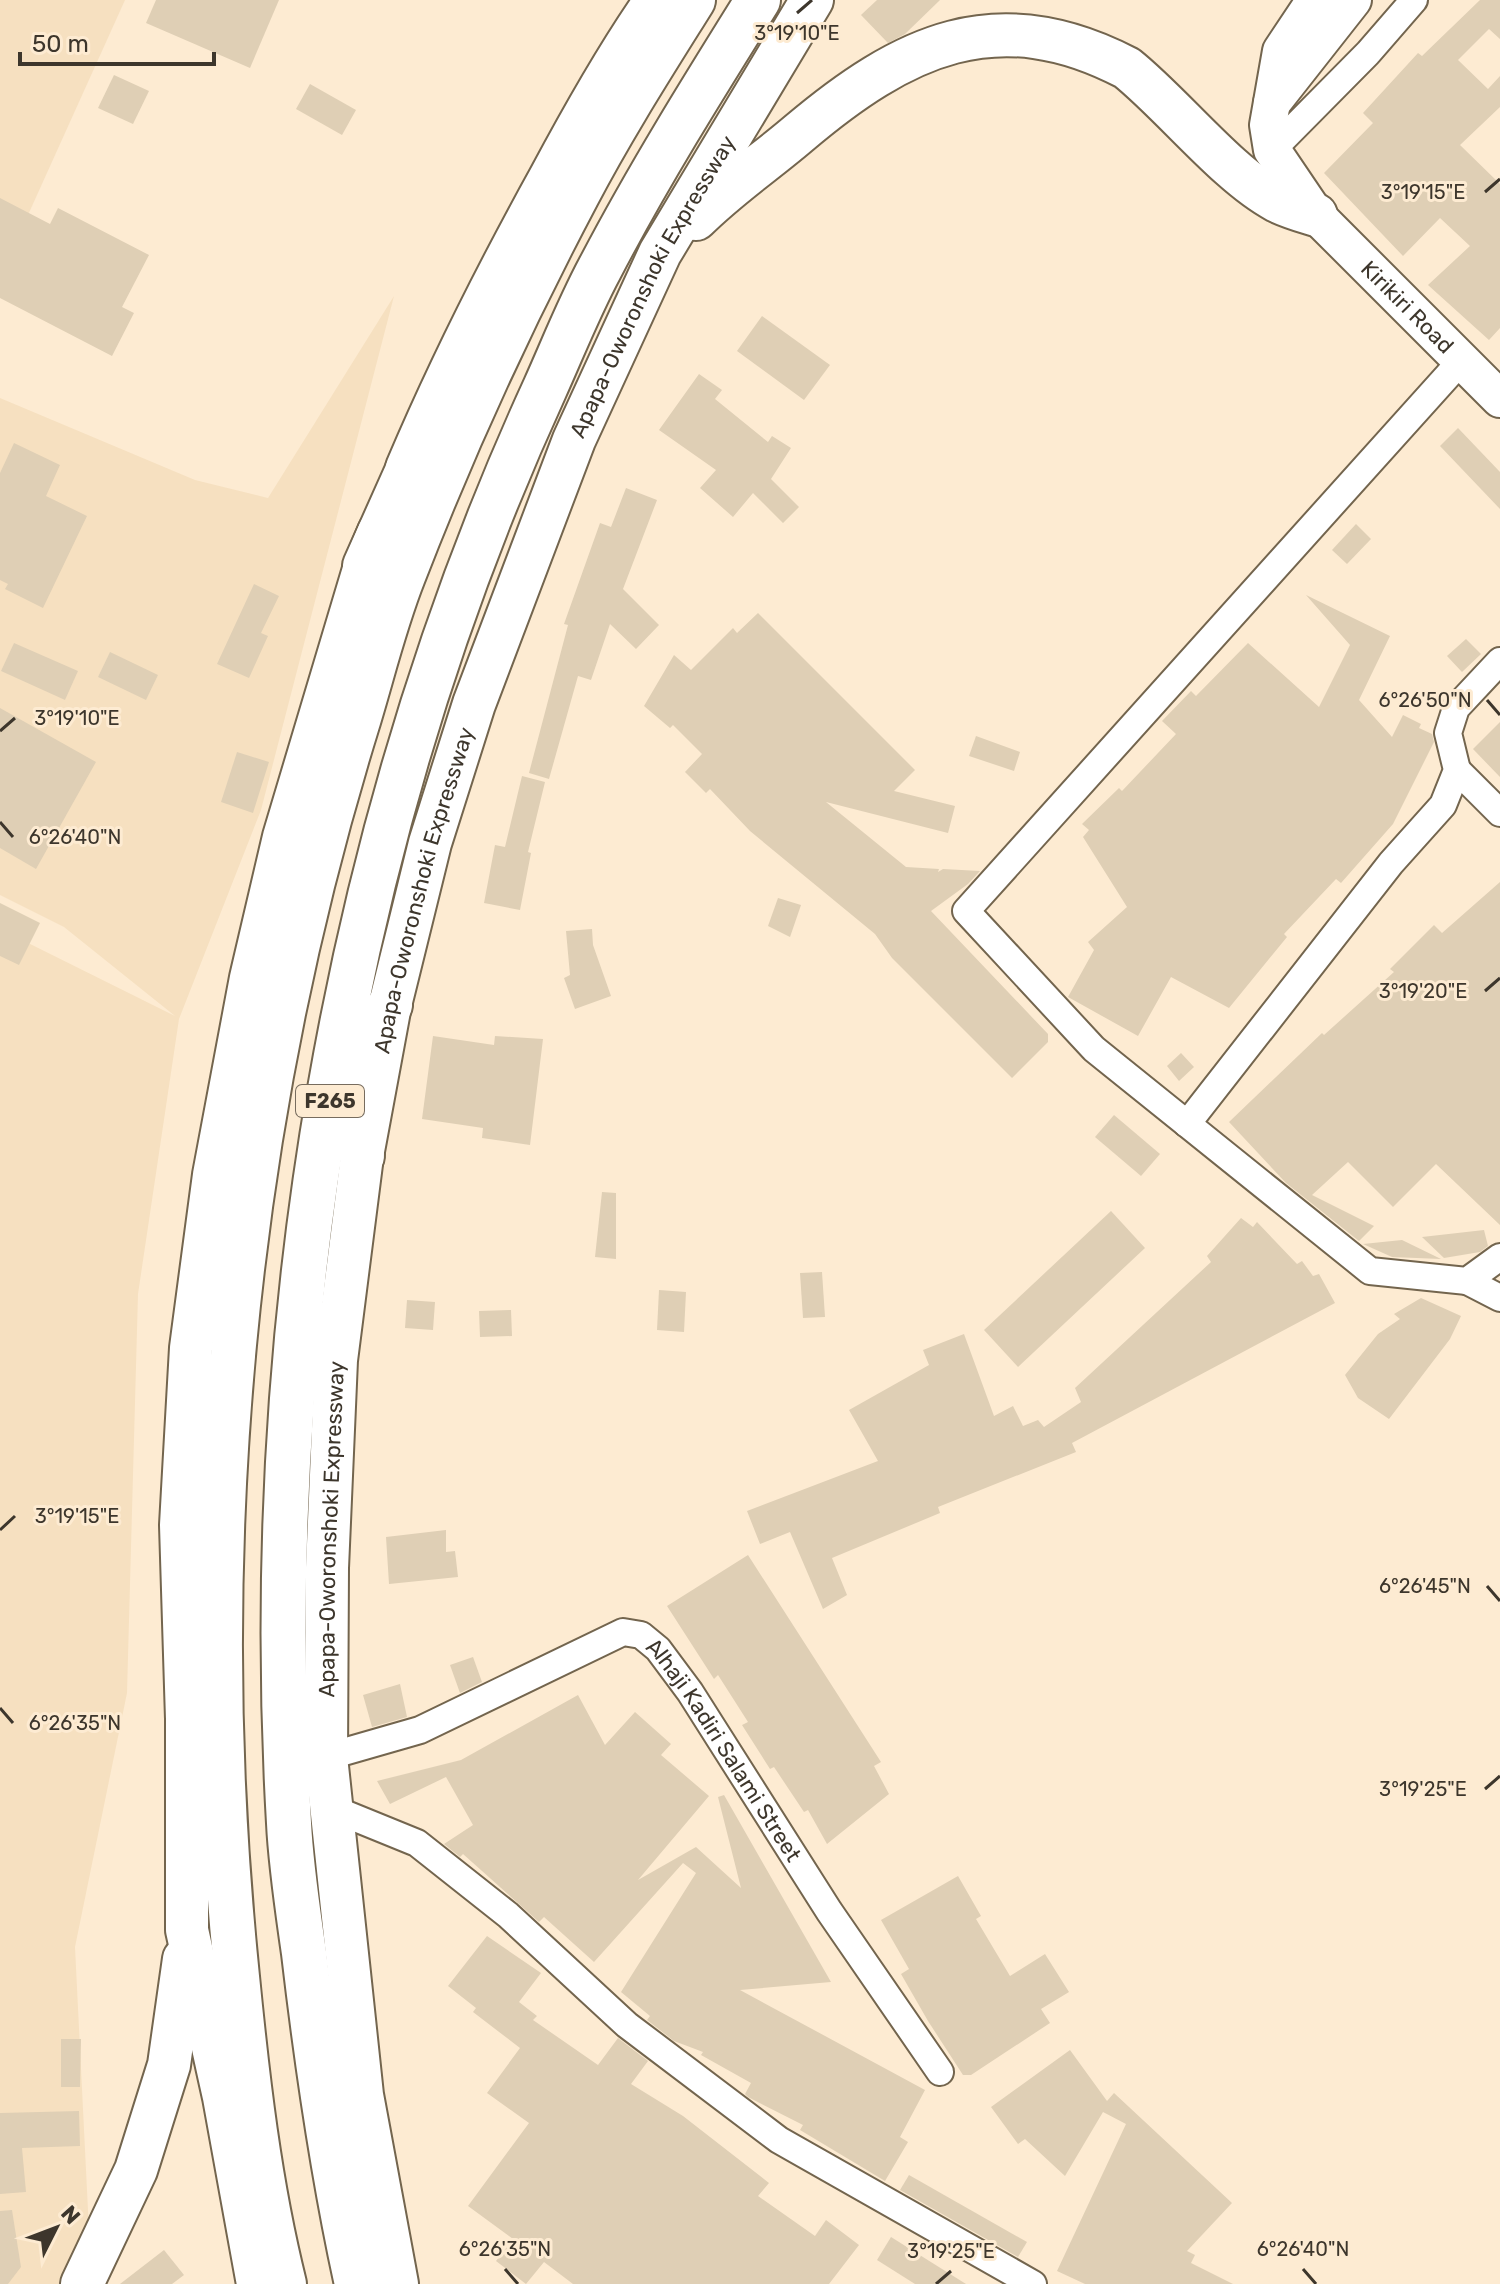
<svg xmlns="http://www.w3.org/2000/svg" width="1500" height="2284" font-family="Rubik,sans-serif">
  <style>
    .built { fill: #f6e0c0 }
    .building { fill: #dfcfb5 }
    .lines { fill: none; stroke-linecap: round; stroke-linejoin: round }
    .minor-casing { stroke: #73654e; stroke-width: 30 }
    .secondary-casing { stroke: #73654e; stroke-width: 40 }
    .primary-casing { stroke: #73654e; stroke-width: 46 }
    .motorway-casing { stroke: #73654e; stroke-width: 48 }
    .minor { stroke: #fff; stroke-width: 26 }
    .secondary { stroke: #fff; stroke-width: 36 }
    .primary { stroke: #fff; stroke-width: 42 }
    .motorway { stroke: #fff; stroke-width: 44 }
    .ticks { fill: none; stroke: #3d362c; stroke-width: 3 }
    .labels { text-anchor: middle; dominant-baseline: central; stroke-width: 6; stroke-linejoin: round; paint-order: stroke }
    .shield { fill: #fdebd2; stroke: #776c5e; stroke-width: 2 }
    .shield-label { font-size: 20px; font-weight: bold; fill: #3d362c }
    .street-label { font-size: 22px; fill: #3d362c; stroke: #fdebd2 }
    .ticks-label { font-size: 20px; text-anchor: middle; fill: #3d362c; stroke: #fdebd2; stroke-width: 6; stroke-linejoin: round; paint-order: stroke }
  </style>
  <rect width="100%" height="100%" fill="#fdebd2"/>
  <g class="built">
    <path d="M 0,0 L 125,0 L 0,277 Z"/>
    <path d="M 394,296 L 261,810 L 179,1019 L 138,1294 L 127,1693 L 75,1947 L 91,2271 L 81,2284 L 0,2284 L 0,929 L 175,1016 L 64,927 L 0,895 L 0,398 L 195,480 L 268,498 Z"/>
  </g>
  <g class="building">
    <path d="M 156,0 L 279,0 L 250,68 L 146,23 Z"/>
    <path d="M 877,0 L 940,0 L 905,34 L 888,43 L 861,15 Z"/>
    <path d="M 1480,0 L 1500,0 L 1500,39 L 1489,29 L 1458,60 L 1488,89 L 1500,76 L 1500,107 L 1460,145 L 1500,184 L 1500,328 L 1489,340 L 1428,285 L 1470,246 L 1440,218 L 1403,256 L 1324,173 L 1373,123 L 1363,113 L 1418,53 L 1422,56 Z"/>
    <path d="M 114,75 L 149,91 L 133,124 L 98,108 Z"/>
    <path d="M 310,84 L 356,110 L 342,135 L 296,109 Z"/>
    <path d="M 0,198 L 50,224 L 58,208 L 149,255 L 122,307 L 134,313 L 112,356 L 0,298 Z"/>
    <path d="M 762,316 L 830,365 L 804,400 L 737,351 Z"/>
    <path d="M 699,374 L 722,390 L 715,399 L 768,442 L 772,436 L 791,448 L 771,479 L 799,507 L 783,523 L 753,493 L 733,517 L 700,488 L 716,470 L 659,430 Z"/>
    <path d="M 1458,428 L 1500,472 L 1500,509 L 1440,446 Z"/>
    <path d="M 14,443 L 60,465 L 46,496 L 87,516 L 43,608 L 5,589 L 8,584 L 0,580 L 0,473 Z"/>
    <path d="M 626,488 L 657,500 L 623,589 L 659,625 L 636,649 L 610,624 L 591,680 L 578,676 L 549,779 L 529,773 L 568,625 L 564,624 L 600,523 L 611,527 Z"/>
    <path d="M 1356,524 L 1371,539 L 1347,564 L 1332,550 Z"/>
    <path d="M 254,584 L 279,596 L 261,633 L 268,636 L 249,678 L 217,664 Z"/>
    <path d="M 1306,595 L 1390,636 L 1359,700 L 1392,737 L 1403,715 L 1421,724 L 1419,728 L 1432,734 L 1434,742 L 1393,824 L 1341,883 L 1336,879 L 1284,934 L 1287,937 L 1229,1008 L 1171,977 L 1138,1036 L 1068,997 L 1094,950 L 1088,942 L 1127,907 L 1083,837 L 1089,830 L 1082,824 L 1119,788 L 1122,791 L 1176,734 L 1162,721 L 1191,691 L 1196,696 L 1248,643 L 1319,707 L 1350,645 Z"/>
    <path d="M 758,613 L 915,770 L 894,791 L 955,806 L 948,833 L 826,802 L 906,867 L 939,869 L 938,872 L 943,869 L 980,871 L 968,884 L 931,911 L 1048,1034 L 1048,1042 L 1012,1078 L 892,958 L 875,934 L 750,831 L 710,789 L 706,793 L 685,772 L 702,754 L 673,725 L 670,728 L 644,706 L 674,655 L 691,670 L 733,628 L 737,633 Z"/>
    <path d="M 1466,639 L 1481,654 L 1462,672 L 1447,656 Z"/>
    <path d="M 14,643 L 78,671 L 65,700 L 1,671 Z"/>
    <path d="M 110,652 L 158,675 L 146,700 L 98,677 Z"/>
    <path d="M 0,708 L 96,762 L 36,869 L 0,848 Z"/>
    <path d="M 1500,722 L 1500,777 L 1473,749 Z"/>
    <path d="M 976,736 L 1020,752 L 1014,771 L 969,756 Z"/>
    <path d="M 237,752 L 269,762 L 253,813 L 221,802 Z"/>
    <path d="M 522,776 L 545,782 L 528,852 L 531,853 L 520,910 L 484,903 L 495,845 L 505,847 Z"/>
    <path d="M 1500,882 L 1500,1225 L 1436,1164 L 1393,1207 L 1348,1162 L 1312,1195 L 1374,1226 L 1359,1241 L 1286,1183 L 1229,1122 L 1322,1033 L 1324,1035 L 1394,972 L 1390,969 L 1434,925 L 1442,933 Z"/>
    <path d="M 778,898 L 801,905 L 790,937 L 768,926 Z"/>
    <path d="M 0,903 L 40,923 L 19,965 L 0,956 Z"/>
    <path d="M 592,929 L 593,945 L 611,996 L 575,1009 L 564,978 L 570,975 L 566,931 Z"/>
    <path d="M 433,1036 L 494,1045 L 495,1036 L 543,1039 L 530,1145 L 482,1138 L 483,1128 L 422,1119 Z"/>
    <path d="M 1181,1053 L 1194,1067 L 1179,1081 L 1167,1066 Z"/>
    <path d="M 1114,1115 L 1160,1154 L 1141,1176 L 1095,1137 Z"/>
    <path d="M 602,1192 L 616,1193 L 616,1259 L 595,1257 Z"/>
    <path d="M 1111,1211 L 1145,1248 L 1018,1367 L 984,1330 Z"/>
    <path d="M 1241,1218 L 1253,1227 L 1257,1222 L 1297,1264 L 1302,1261 L 1313,1276 L 1319,1274 L 1335,1303 L 1072,1443 L 1076,1452 L 938,1507 L 940,1513 L 832,1558 L 847,1595 L 823,1609 L 790,1532 L 760,1544 L 747,1511 L 878,1461 L 849,1410 L 929,1365 L 923,1350 L 964,1334 L 994,1416 L 1013,1406 L 1023,1426 L 1038,1420 L 1044,1427 L 1081,1402 L 1075,1388 L 1211,1262 L 1207,1256 Z"/>
    <path d="M 1484,1230 L 1488,1246 L 1480,1252 L 1444,1258 L 1422,1237 Z"/>
    <path d="M 1402,1240 L 1441,1259 L 1392,1257 L 1363,1244 Z"/>
    <path d="M 822,1272 L 825,1317 L 803,1318 L 800,1273 Z"/>
    <path d="M 659,1290 L 686,1292 L 684,1332 L 657,1330 Z"/>
    <path d="M 1421,1298 L 1461,1316 L 1450,1339 L 1389,1419 L 1358,1398 L 1345,1375 L 1378,1334 L 1400,1319 L 1394,1314 Z"/>
    <path d="M 407,1300 L 435,1302 L 433,1330 L 405,1328 Z"/>
    <path d="M 511,1310 L 512,1336 L 480,1337 L 479,1311 Z"/>
    <path d="M 446,1530 L 446,1552 L 455,1551 L 458,1577 L 389,1584 L 386,1537 Z"/>
    <path d="M 748,1555 L 881,1762 L 874,1766 L 889,1794 L 827,1844 L 808,1810 L 804,1812 L 774,1767 L 770,1769 L 742,1725 L 748,1722 L 718,1675 L 714,1679 L 667,1606 Z"/>
    <path d="M 473,1657 L 482,1682 L 460,1693 L 450,1665 Z"/>
    <path d="M 400,1684 L 407,1717 L 372,1727 L 363,1695 Z"/>
    <path d="M 578,1695 L 605,1745 L 635,1712 L 671,1744 L 661,1755 L 709,1796 L 638,1880 L 696,1847 L 741,1888 L 718,1797 L 724,1795 L 831,1982 L 740,1990 L 925,2090 L 900,2137 L 908,2142 L 885,2181 L 800,2130 L 803,2125 L 748,2097 L 745,2094 L 751,2083 L 701,2055 L 703,2052 L 674,2041 L 647,2020 L 650,2016 L 621,1992 L 696,1873 L 683,1863 L 594,1962 L 544,1917 L 539,1922 L 463,1854 L 460,1857 L 444,1844 L 473,1825 L 446,1777 L 390,1804 L 377,1781 L 461,1760 Z"/>
    <path d="M 958,1876 L 981,1916 L 976,1919 L 1010,1976 L 1045,1954 L 1069,1992 L 1041,2009 L 1050,2023 L 971,2075 L 963,2075 L 928,2021 L 901,1974 L 909,1969 L 881,1920 Z"/>
    <path d="M 487,1936 L 541,1973 L 519,2002 L 537,2016 L 533,2020 L 598,2065 L 618,2038 L 648,2061 L 631,2084 L 683,2116 L 769,2183 L 758,2196 L 815,2236 L 826,2220 L 859,2245 L 829,2284 L 573,2284 L 544,2262 L 526,2284 L 496,2261 L 513,2239 L 468,2206 L 529,2123 L 487,2093 L 520,2048 L 473,2012 L 476,2008 L 448,1986 Z"/>
    <path d="M 61,2039 L 81,2039 L 80,2087 L 61,2087 Z"/>
    <path d="M 1070,2050 L 1107,2101 L 1114,2093 L 1232,2203 L 1187,2251 L 1195,2255 L 1191,2263 L 1233,2284 L 1085,2284 L 1057,2271 L 1126,2124 L 1103,2112 L 1065,2176 L 1025,2139 L 1018,2144 L 991,2107 Z"/>
    <path d="M 79,2111 L 80,2146 L 22,2148 L 26,2192 L 0,2194 L 0,2113 Z"/>
    <path d="M 909,2175 L 1027,2242 L 1018,2257 L 900,2190 Z"/>
    <path d="M 12,2210 L 21,2267 L 8,2284 L 0,2284 L 0,2211 Z"/>
    <path d="M 891,2237 L 966,2284 L 915,2284 L 877,2260 Z"/>
    <path d="M 164,2250 L 184,2275 L 172,2284 L 120,2284 Z"/>
  </g>
  <g class="lines">
    <g class="minor-casing">
      <g id="minor">
        <path d="M 1272,150 L 1368,53 L 1414,0"/>
        <path d="M 1461,361 L 966,911 L 1094,1049 L 1370,1271 L 1467,1281 L 1500,1257"/>
        <path d="M 1457,770 L 1500,813"/>
        <path d="M 1187,1124 L 1391,863 L 1443,805 L 1457,770 L 1448,733 L 1456,708 L 1500,661"/>
        <path d="M 1467,1281 L 1500,1298"/>
        <path id="s1" d="M 326,1757 L 420,1730 L 623,1632 L 641,1635 L 658,1649 L 690,1692 L 829,1911 L 940,2072"/>
        <path d="M 331,1808 L 417,1843 L 508,1915 L 627,2025 L 779,2140 L 1033,2284"/>
      </g>
    </g>
    <g class="secondary-casing">
      <g id="secondary">
        <path id="s2" d="M 1315,0 L 1281,51 L 1268,125 L 1272,150 L 1316,215 L 1500,399"/>
        <path d="M 1272,103 L 1353,0"/>
      </g>
    </g>
    <g class="primary-casing">
      <g id="primary">
        <path d="M 696,219 C 728,187 764,163 798,134 C 903,45 997,0 1127,68 C 1173,105 1227,174 1277,201 C 1289,207 1303,211 1316,215"/>
        <path d="M 407,468 C 449,369 498,272 550,178 C 583,116 616,57 656,0"/>
        <path d="M 82,2284 L 136,2170 L 169,2065 L 184,1959"/>
        <path d="M 258,2284 L 224,2097 L 187,1930 L 187,1719 L 181,1525 L 191,1348 L 214,1175 L 251,978 L 284,837 L 365,566 L 379,532"/>
        <path id="s3" d="M 397,2284 L 362,2095 L 326,1757 L 327,1568 L 336,1360 L 362,1156 L 390,1005 L 430,843 L 474,704 L 574,440 L 660,253 L 812,0"/>
      </g>
    </g>
    <g class="motorway-casing">
      <g id="motorway">
        <path d="M 365,566 L 411,463 L 465,412"/>
        <path d="M 353,1058 L 362,1156"/>
        <path d="M 344,1087 L 390,1005"/>
        <path d="M 188,1851 L 195,1770 L 204,1749"/>
        <path d="M 284,2284 C 259,2184 247,2079 237,1977 C 194,1558 232,1127 357,724 C 372,675 384,624 403,576 C 453,446 512,318 577,195 C 612,128 653,64 693,0"/>
        <path d="M 357,2284 C 333,2175 317,2064 304,1953 C 298,1910 291,1866 289,1823 C 261,1336 341,832 545,388 C 563,348 579,307 600,268 C 648,176 703,88 758,0"/>
      </g>
    </g>
    <use href="#minor" class="minor"/>
    <use href="#secondary" class="secondary"/>
    <use href="#primary" class="primary"/>
    <use href="#motorway" class="motorway"/>
  </g>
  <path class="ticks" d="M 797,13 L 812,0M 1485,192 L 1500,179M 1487,700 L 1500,715M 0,731 L 15,718M 0,822 L 13,837M 1485,991 L 1500,978M 0,1530 L 15,1516M 1487,1586 L 1500,1601M 0,1708 L 13,1723M 1485,1789 L 1500,1776M 505,2269 L 518,2284M 1303,2269 L 1316,2284M 936,2284 L 951,2271"/>
  <g class="labels">
    <rect class="shield" x="296" y="1085" width="68" height="32" rx="6"/>
    <g class="shield-label">
      <text x="330" y="1101">F265</text>
    </g>
    <g class="street-label">
      <text stroke="none"><textPath href="#s3" startOffset="2056">Apapa-Oworonshoki Expressway</textPath></text>
      <text stroke="none"><textPath href="#s2" startOffset="370">Kirikiri Road</textPath></text>
      <text stroke="none"><textPath href="#s3" startOffset="1408">Apapa-Oworonshoki Expressway</textPath></text>
      <text stroke="none"><textPath href="#s3" startOffset="760">Apapa-Oworonshoki Expressway</textPath></text>
      <text stroke="none"><textPath href="#s1" startOffset="484">Alhaji Kadiri Salami Street</textPath></text>
    </g>
  </g>
  <g class="ticks-label">
    <text x="797" y="40">3°19'10"E</text>
    <text x="1423" y="199">3°19'15"E</text>
    <text x="1425" y="707">6°26'50"N</text>
    <text x="77" y="725">3°19'10"E</text>
    <text x="75" y="844">6°26'40"N</text>
    <text x="1423" y="998">3°19'20"E</text>
    <text x="77" y="1523">3°19'15"E</text>
    <text x="1425" y="1593">6°26'45"N</text>
    <text x="75" y="1730">6°26'35"N</text>
    <text x="1423" y="1796">3°19'25"E</text>
    <text x="505" y="2256">6°26'35"N</text>
    <text x="1303" y="2256">6°26'40"N</text>
    <text x="951" y="2258">3°19'25"E</text>
  </g>
  <g transform="translate(56 2228) rotate(48)" stroke="#fdebd2" stroke-width="6" paint-order="stroke">
  <path d="M0-6L14 30L0 20L-14 30Z" fill="#3d362c"/>
  <text y="-12" font-size="22" font-weight="bold" text-anchor="middle" fill="#3d362c">N</text>
  </g>
  <path d="M20 52v12h194v-12" fill="none" stroke="#3d362c" stroke-width="4"/>
  <text x="32" y="52" font-size="24" fill="#3d362c" stroke="#fdebd2" stroke-width="6" paint-order="stroke">50 m</text>
</svg>
